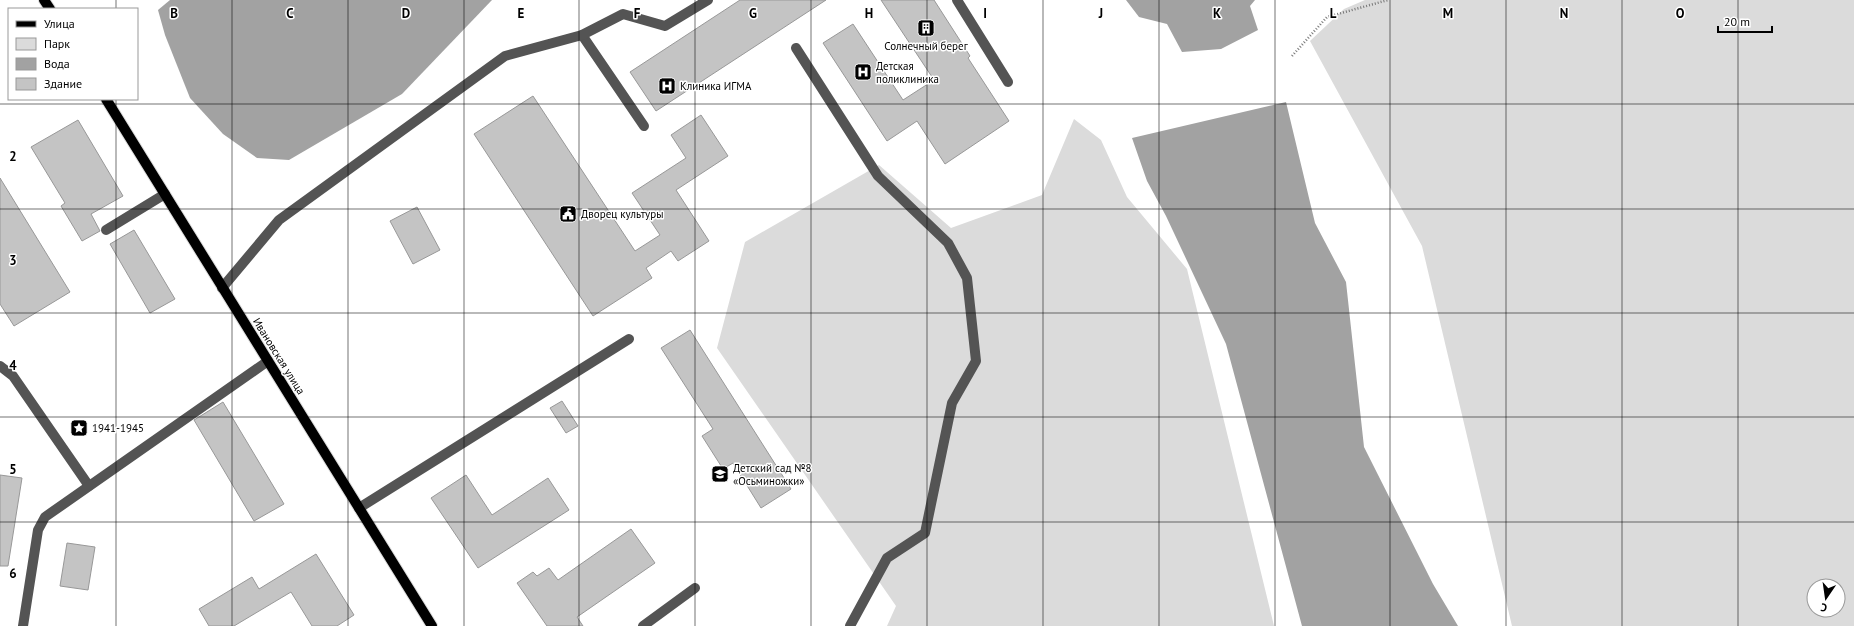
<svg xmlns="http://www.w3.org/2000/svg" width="1854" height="626" font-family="'PT Sans',sans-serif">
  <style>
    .green { fill: #dbdbdb; fill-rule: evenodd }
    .water { fill: #a2a2a2 }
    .building { fill: #c4c4c4; stroke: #989898 }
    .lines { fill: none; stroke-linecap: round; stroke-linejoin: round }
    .major-casing { stroke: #dbdbdb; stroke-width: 12 }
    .path { stroke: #767676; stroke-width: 2.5; stroke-dasharray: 1 2; stroke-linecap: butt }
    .minor { stroke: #545454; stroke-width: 10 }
    .major { stroke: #000; stroke-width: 10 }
    .grid { fill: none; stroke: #000; stroke-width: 1; stroke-opacity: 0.55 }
    .labels { text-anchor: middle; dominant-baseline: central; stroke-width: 3; stroke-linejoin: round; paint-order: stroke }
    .poi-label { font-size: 11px; fill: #000; stroke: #fff; text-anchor: start }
    .street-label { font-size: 11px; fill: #000; stroke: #fff }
    .grid-label { font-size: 13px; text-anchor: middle; font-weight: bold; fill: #000; stroke: #fff; stroke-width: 3; stroke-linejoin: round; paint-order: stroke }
  </style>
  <rect width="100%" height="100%" fill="#fff"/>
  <g class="green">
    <path d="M 1365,0 L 1854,0 L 1854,626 L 1512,626 L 1422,246 L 1310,41 L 1344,9 ZM 1814,586 L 1838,586 L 1838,610 L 1814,610 Z"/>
    <path d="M 1074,119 L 1101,140 L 1127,197 L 1187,269 L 1274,626 L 887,626 L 896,606 L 717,348 L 745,242 L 879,165 L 951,228 L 1042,195 Z"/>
  </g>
  <g class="water">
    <path d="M 170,0 L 492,0 L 402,94 L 289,160 L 257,158 L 223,134 L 190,98 L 165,35 L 158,10 Z"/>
    <path d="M 1126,0 L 1255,0 L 1250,6 L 1258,30 L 1221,49 L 1182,52 L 1167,24 L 1139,17 Z"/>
    <path d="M 1286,102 L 1315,223 L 1346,282 L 1364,447 L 1433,584 L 1458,626 L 1302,626 L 1226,344 L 1166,216 L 1147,181 L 1132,138 Z"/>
  </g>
  <g class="building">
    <path d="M 740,0 L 826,0 L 656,111 L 630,72 Z"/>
    <path d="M 881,0 L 934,0 L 970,56 L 968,58 L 1009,121 L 945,164 L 917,121 L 887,141 L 823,43 L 853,24 L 903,100 L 934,80 Z"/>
    <path d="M 533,96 L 635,251 L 660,235 L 632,193 L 686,158 L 671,135 L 701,115 L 728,156 L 676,190 L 709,241 L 678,261 L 671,251 L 646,268 L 652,278 L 593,316 L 474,134 Z"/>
    <path d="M 78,120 L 123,196 L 91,214 L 100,231 L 82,241 L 61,206 L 65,203 L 31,147 Z"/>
    <path d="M 0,178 L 70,292 L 14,326 L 0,304 Z"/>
    <path d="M 417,207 L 440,250 L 413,264 L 390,221 Z"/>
    <path d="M 134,230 L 175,299 L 150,313 L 110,244 Z"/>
    <path d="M 690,330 L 791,489 L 761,508 L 733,463 L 723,469 L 702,436 L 713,429 L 661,348 Z"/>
    <path d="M 562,401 L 578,426 L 566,433 L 550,408 Z"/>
    <path d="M 223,402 L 284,504 L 254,521 L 194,420 Z"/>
    <path d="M 0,475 L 22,478 L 8,566 L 0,566 Z"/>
    <path d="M 466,475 L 492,515 L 548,478 L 569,510 L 478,568 L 431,498 Z"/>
    <path d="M 631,529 L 655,563 L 577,617 L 583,626 L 547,626 L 517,583 L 533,572 L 537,576 L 549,568 L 558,580 Z"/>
    <path d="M 67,543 L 95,547 L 88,590 L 60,586 Z"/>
    <path d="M 316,554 L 354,615 L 337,626 L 312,626 L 291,592 L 234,626 L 209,626 L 199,609 L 252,577 L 259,589 Z"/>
  </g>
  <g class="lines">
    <g class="major-casing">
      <g id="major">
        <path d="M 44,0 L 50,9"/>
        <path d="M 106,99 L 432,626"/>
      </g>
    </g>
    <path class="path" d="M 1292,56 L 1327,17 L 1388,0"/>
    <g class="minor">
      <path d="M 957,0 L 1008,82"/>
      <path d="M 582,35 L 644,126"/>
      <path d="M 796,48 L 878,176 L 948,243 L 967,278 L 976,361 L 952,403 L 925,533 L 887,558 L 850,626"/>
      <path d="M 106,230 L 165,194"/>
      <path d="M 222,288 L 279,220 L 505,56 L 582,35 L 623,14 L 665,26 L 708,0"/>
      <path d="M 0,366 L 13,376 L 89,486"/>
      <path d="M 359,508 L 629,339"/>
      <path d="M 23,626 L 38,530 L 45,517 L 268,361"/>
      <path d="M 643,626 L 695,588"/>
    </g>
    <use href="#major" class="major"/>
  </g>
  <path class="grid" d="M 116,0 L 116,9M 232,0 L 232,626M 348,0 L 348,626M 464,0 L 464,626M 579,0 L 579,626M 695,0 L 695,626M 811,0 L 811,626M 927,0 L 927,626M 1043,0 L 1043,626M 1159,0 L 1159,626M 1275,0 L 1275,626M 1390,0 L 1390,626M 1506,0 L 1506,626M 1622,0 L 1622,626M 1738,0 L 1738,626M 116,99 L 116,626M 0,104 L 1854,104M 0,209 L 1854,209M 0,313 L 1854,313M 0,417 L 1854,417M 0,522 L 1854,522"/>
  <defs>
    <g id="building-square" transform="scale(0.9)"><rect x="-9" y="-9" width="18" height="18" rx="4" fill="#000" stroke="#fff"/><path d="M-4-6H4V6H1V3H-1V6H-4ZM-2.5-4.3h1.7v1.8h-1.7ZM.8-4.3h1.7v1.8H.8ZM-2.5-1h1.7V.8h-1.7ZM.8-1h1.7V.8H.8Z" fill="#fff"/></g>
    <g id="hospital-square" transform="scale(0.9)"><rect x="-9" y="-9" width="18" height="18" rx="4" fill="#000" stroke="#fff"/><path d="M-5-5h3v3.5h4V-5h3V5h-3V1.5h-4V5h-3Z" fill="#fff"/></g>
    <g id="civic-square" transform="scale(0.9)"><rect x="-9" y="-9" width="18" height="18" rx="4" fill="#000" stroke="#fff"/><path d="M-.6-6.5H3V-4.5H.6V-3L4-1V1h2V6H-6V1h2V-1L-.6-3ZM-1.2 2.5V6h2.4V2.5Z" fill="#fff"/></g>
    <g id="sight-square" transform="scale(0.9)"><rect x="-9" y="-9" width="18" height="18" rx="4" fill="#000" stroke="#fff"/><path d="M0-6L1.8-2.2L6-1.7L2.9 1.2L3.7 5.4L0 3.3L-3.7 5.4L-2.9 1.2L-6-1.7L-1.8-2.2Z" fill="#fff"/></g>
    <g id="school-square" transform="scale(0.9)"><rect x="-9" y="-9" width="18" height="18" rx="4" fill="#000" stroke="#fff"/><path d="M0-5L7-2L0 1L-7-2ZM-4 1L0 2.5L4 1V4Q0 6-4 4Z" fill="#fff"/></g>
  </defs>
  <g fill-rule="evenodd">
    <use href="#building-square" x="926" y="28"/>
    <use href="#hospital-square" x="863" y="72"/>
    <use href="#hospital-square" x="667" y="86"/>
    <use href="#civic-square" x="568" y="214"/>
    <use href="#sight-square" x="79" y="428"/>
    <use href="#school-square" x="720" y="474"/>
  </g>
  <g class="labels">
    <g class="poi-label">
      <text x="926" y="46" text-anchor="middle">Солнечный берег</text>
      <text x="876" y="66">Детская<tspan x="876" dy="13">поликлиника</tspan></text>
      <text x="680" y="86">Клиника ИГМА</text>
      <text x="581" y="214">Дворец культуры</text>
      <text x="92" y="428">1941-1945</text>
      <text x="733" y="468">Детский сад №8<tspan x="733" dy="13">«Осьминожки»</tspan></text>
    </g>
    <g class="street-label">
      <text transform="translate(279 356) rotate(58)">Ивановская улица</text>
    </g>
  </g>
  <g class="grid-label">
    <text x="174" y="18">B</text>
    <text x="290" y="18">C</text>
    <text x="406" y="18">D</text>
    <text x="521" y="18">E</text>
    <text x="637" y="18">F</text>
    <text x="753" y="18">G</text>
    <text x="869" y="18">H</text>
    <text x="985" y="18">I</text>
    <text x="1101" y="18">J</text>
    <text x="1217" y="18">K</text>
    <text x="1333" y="18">L</text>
    <text x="1448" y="18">M</text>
    <text x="1564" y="18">N</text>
    <text x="1680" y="18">O</text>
    <text x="13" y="161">2</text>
    <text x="13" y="265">3</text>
    <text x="13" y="370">4</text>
    <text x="13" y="474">5</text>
    <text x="13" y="578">6</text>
  </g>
  <rect x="8" y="8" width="130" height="92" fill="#ffffff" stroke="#999999"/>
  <rect x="16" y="21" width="20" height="6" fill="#000000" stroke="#999999"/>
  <text x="44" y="28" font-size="12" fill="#000000">Улица</text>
  <rect x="16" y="38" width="20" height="12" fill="#dbdbdb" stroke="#999999"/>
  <text x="44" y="48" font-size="12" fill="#000000">Парк</text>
  <rect x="16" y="58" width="20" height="12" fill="#a2a2a2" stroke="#999999"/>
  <text x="44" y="68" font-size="12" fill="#000000">Вода</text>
  <rect x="16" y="78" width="20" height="12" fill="#c4c4c4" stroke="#999999"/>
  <text x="44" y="88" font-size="12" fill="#000000">Здание</text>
  <g transform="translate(1826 598) rotate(193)"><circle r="19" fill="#ffffff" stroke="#999999"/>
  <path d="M0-3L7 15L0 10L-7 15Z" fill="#000000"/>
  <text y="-6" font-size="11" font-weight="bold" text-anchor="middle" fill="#000000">С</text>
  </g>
  <path d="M1718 26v6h54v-6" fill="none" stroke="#000000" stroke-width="2"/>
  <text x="1724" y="26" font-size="12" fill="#000000" stroke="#ffffff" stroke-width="3" paint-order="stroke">20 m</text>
</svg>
